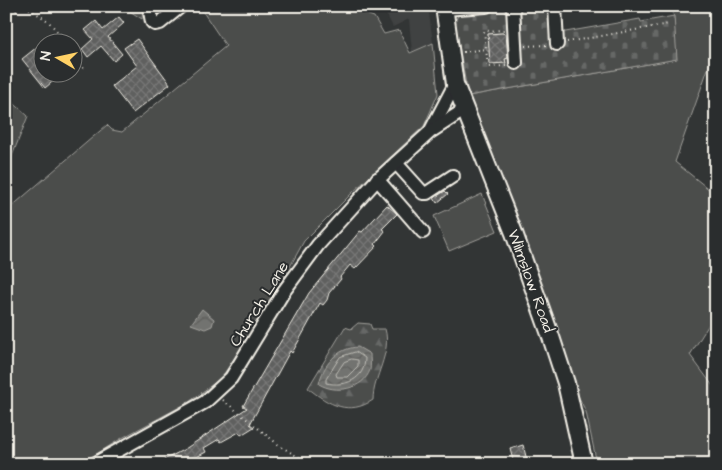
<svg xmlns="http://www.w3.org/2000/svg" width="722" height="470" font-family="'Architects Daughter',sans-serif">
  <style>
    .built { fill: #404242 }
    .green { fill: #4b4d4c; stroke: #a09f9a }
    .forest { fill: url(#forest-firs); stroke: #a09f9a }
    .cemetery { fill: url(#cemetery-stones); stroke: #a09f9a; fill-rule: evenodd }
    .water { fill: url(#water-waves); stroke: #a6a5a0 }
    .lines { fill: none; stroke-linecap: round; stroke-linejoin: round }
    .shore { stroke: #c0bfb8; stroke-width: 1 }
    .building { fill: url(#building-cross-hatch); stroke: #f4f1e8 }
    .minor-casing { stroke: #f4f1e8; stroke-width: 16 }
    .major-casing { stroke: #f4f1e8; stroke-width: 20 }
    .path { stroke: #f4f1e8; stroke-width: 2; stroke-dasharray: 1 4; stroke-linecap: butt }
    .minor { stroke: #2a2d2e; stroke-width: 12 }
    .major { stroke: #2a2d2e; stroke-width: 16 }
    .labels { text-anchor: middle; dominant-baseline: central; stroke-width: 4; stroke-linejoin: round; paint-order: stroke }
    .street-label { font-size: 16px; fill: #f4f1e8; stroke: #2a2d2e }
  </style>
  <defs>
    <pattern id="forest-firs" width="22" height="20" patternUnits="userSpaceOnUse" patternTransform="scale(1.25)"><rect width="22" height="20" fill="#4b4d4c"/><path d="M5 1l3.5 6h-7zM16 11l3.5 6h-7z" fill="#666766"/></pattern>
    <pattern id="cemetery-stones" width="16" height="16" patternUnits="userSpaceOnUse" patternTransform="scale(1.25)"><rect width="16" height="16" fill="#4b4d4c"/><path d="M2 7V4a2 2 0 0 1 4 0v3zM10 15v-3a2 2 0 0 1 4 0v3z" fill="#666766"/></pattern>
    <pattern id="water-waves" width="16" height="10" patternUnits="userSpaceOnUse" patternTransform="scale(1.25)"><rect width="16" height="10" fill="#727370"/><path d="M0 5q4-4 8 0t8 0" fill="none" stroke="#5e5e5b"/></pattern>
    <pattern id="building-cross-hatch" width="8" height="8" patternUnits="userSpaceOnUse" patternTransform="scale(1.25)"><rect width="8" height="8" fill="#5f605f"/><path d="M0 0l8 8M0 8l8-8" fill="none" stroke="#777776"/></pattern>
  </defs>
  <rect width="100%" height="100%" fill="#323535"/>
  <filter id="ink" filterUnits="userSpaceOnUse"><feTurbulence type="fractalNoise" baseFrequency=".02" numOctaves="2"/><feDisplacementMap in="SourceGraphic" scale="10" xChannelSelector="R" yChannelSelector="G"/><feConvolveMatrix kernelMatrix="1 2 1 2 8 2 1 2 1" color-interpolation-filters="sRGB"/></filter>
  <g filter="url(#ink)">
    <path class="built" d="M 382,6 L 428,6 L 433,43 L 412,52 L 409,19 L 393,27 Z"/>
    <g class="green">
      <path d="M 122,6 L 143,6 L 142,19 Z"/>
      <path d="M 199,6 L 362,6 L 366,14 L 374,17 L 384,34 L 399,30 L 410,53 L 433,43 L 438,94 L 424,126 L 352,193 L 304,241 L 263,316 L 221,378 L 189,402 L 122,438 L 81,464 L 6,464 L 6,206 L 10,208 L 107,125 L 112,130 L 122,132 L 226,46 Z"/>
      <path d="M 716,6 L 716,46 L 675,162 L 716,195 L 716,313 L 690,355 L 716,390 L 716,464 L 597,464 L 586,412 L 575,389 L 468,96 L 676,59 L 673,8 Z"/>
      <path d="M 6,72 L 13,87 L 8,98 L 28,116 L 6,171 Z"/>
      <path d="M 482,194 L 497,231 L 449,251 L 434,216 Z"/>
    </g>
    <path class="forest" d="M 358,323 L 370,324 L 372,329 L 385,329 C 392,353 373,377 373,400 C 349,416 329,405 308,388 L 345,327 L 351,329 Z"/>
    <path class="cemetery" d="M 552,9 L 554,34 L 640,19 L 641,22 L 674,16 L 677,59 L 468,96 L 455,23 L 457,17 L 463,12 ZM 502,33 L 508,34 L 513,58 L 505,59 L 505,63 L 491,64 L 489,51 L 487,51 L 487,47 L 489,47 L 488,34 Z"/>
    <g class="water">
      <path d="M 202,309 L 214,319 L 212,326 L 205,329 L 191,324 Z"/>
      <path d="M 358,347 L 370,354 C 370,358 371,366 370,370 C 363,390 335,394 319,384 C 323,365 337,348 358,347 Z"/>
    </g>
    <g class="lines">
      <g class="shore">
        <path d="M 356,352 L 365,358 C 365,380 345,387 326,383 L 326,379 L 340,357 Z"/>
        <path d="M 352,359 L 358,360 L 358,366 L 347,377 L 337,377 L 336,374 L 344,362 Z"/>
      </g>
    </g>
    <g class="building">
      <path d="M 119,17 L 124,23 L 108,37 L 122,54 L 114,61 L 101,46 L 88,57 L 82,49 L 93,39 L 85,30 L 96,21 L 103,30 Z"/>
      <path d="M 502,33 L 506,34 L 508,58 L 505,59 L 506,63 L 490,64 L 488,34 Z"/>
      <path d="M 137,39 L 170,84 L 133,113 L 112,86 L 137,66 L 124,48 Z"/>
      <path d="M 42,43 L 42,72 L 64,72 L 45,88 L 22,59 Z"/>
      <path d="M 445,191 L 448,194 L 437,203 L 434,198 Z"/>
      <path d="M 387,205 L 397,214 L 382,229 L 385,231 L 375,244 L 377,246 L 355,269 L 350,265 L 340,277 L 341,279 L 329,293 L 327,300 L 323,305 L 320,303 L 292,353 L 290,351 L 250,424 L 254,427 L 241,435 L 239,432 L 221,442 L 219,439 L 204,448 L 206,452 L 189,461 L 190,464 L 156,464 L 185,449 L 247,408 L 243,406 L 309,293 L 360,231 L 362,232 Z"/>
      <path d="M 523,445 L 528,464 L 514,464 L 510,449 Z"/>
    </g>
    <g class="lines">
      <g class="minor-casing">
        <g id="minor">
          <path d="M 149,6 L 152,22 L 155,24 L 160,23 L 181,6"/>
          <path d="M 513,6 L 516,63"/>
          <path d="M 555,6 L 557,44"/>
          <path d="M 444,9 L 486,6"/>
          <path d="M 431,130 L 455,84"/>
          <path d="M 396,163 L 423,193 L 427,193 L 453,176"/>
          <path d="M 377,179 L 423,232"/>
          <path d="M 94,464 L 205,402 L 231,378 L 284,291 L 318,245 L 375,182 L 430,132 L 464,110"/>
        </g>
      </g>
      <g class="major-casing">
        <path id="major" d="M 444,6 L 455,84 L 514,233 L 551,337 L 566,383 L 584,464"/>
      </g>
      <g class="path">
        <path d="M 25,6 L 48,21 L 67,42"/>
        <path d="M 6,12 L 16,11 L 20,6"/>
        <path d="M 567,42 L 669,24"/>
        <path d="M 525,46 L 548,45"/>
        <path d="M 486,49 L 488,67 L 506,66"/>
        <path d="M 72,51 L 84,69"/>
        <path d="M 463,52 L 486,49 L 484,31 L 504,30"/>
        <path d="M 223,400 L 280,446 L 310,464"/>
      </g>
      <use href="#minor" class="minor"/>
      <use href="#major" class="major"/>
    </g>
  </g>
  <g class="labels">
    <g class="street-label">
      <text transform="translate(531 281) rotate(70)">Wilmslow Road</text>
      <text transform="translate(259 304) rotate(-58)">Church Lane</text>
    </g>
  </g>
  <rect width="722" height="470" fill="none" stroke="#2a2d2e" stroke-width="25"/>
  <rect x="12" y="12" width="697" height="445" fill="none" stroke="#f4f1e8" stroke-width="2" filter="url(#ink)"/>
  <g transform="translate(58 58) rotate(279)"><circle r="24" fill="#2a2d2e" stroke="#7b7b78"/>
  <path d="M0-4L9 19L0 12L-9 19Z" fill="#ffd166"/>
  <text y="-8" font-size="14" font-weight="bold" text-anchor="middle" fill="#f4f1e8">N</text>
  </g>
</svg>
